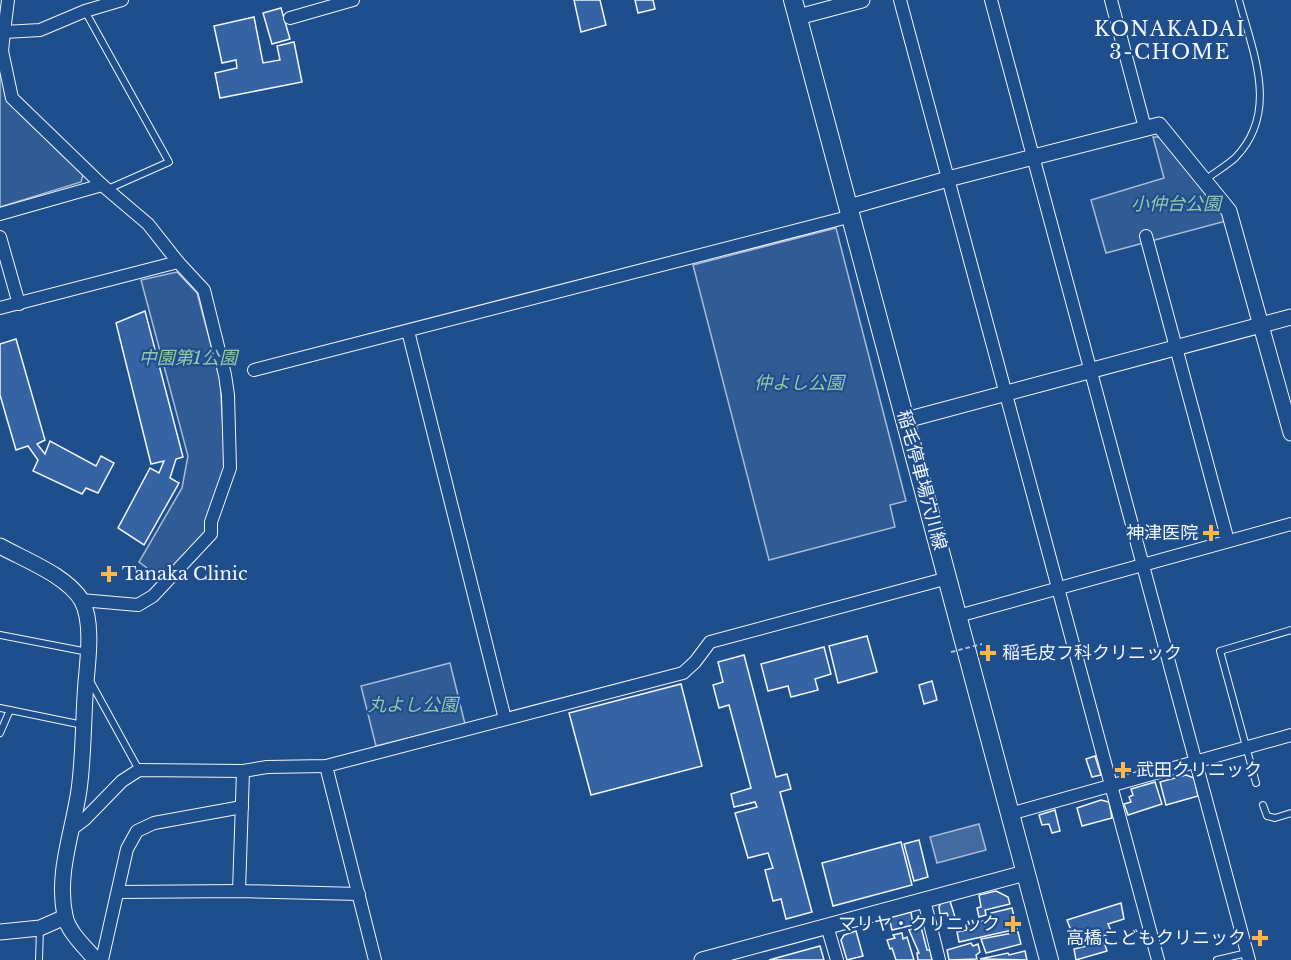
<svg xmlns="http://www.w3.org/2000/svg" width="1291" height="960" font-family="'Libre Baskerville','Noto Sans JP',serif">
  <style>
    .built { fill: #305b95; stroke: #a8bbd7; stroke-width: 1.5 }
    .water { fill: #446ba0; stroke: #a8bbd7; stroke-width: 1.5 }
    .building { fill: #3563a3; stroke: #f2f6ff; stroke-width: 1.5 }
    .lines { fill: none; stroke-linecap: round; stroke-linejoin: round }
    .service-casing { stroke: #f2f6ff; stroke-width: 8 }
    .minor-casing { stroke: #f2f6ff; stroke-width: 14 }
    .tertiary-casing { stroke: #f2f6ff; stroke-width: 17 }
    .secondary-casing { stroke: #f2f6ff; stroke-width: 20 }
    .service { stroke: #1f4e8c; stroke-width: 6 }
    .minor { stroke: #1f4e8c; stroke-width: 12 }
    .tertiary { stroke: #1f4e8c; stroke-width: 15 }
    .secondary { stroke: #1f4e8c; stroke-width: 18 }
    .path-bridge { stroke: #b3c4dc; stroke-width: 2; stroke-dasharray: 4.5 3; stroke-linecap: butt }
    .poi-dot { fill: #ffb74d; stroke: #1f4e8c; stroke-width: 2 }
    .labels { text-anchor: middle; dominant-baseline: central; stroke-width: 4.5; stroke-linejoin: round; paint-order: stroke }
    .park-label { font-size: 18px; font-style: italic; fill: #97c8a6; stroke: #1f4e8c }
    .street-label { font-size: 18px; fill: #f2f6ff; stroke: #1f4e8c }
    .poi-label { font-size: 18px; fill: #f2f6ff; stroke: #1f4e8c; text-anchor: end }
    .neighbourhood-label { font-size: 20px; letter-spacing: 1.5px; fill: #f2f6ff; stroke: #1f4e8c }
  </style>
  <rect width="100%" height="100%" fill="#1f4e8c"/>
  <g class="built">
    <path d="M 0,71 L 10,104 L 83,175 L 81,182 L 0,207 Z"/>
    <path d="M 1153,137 L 1164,137 L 1225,215 L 1226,221 L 1106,253 L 1091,200 L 1164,178 Z"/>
    <path d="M 836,228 L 906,501 L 890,505 L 895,527 L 769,560 L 693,265 Z"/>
    <path d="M 177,272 L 197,293 L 220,379 L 225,466 L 207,529 L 169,573 L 158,576 L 139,562 L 182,488 L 188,456 L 141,280 Z"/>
    <path d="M 450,663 L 465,724 L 376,746 L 361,686 Z"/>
  </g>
  <path class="water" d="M 979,824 L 986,850 L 937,863 L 930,837 Z"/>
  <g class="building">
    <path d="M 574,0 L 600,0 L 606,25 L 581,32 Z"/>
    <path d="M 635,0 L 653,0 L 655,9 L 638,13 Z"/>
    <path d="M 281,8 L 290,39 L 272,44 L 263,13 Z"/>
    <path d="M 254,17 L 263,63 L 280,60 L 277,46 L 294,42 L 302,82 L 220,98 L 215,73 L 237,68 L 236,60 L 222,63 L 214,26 Z"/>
    <path d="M 145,311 L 183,457 L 176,459 L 170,478 L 179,483 L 144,545 L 118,528 L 150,468 L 159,473 L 164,461 L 151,464 L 116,323 Z"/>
    <path d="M 16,339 L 45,440 L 37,444 L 45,454 L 50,441 L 96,466 L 101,456 L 114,463 L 98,493 L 86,488 L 82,494 L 33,471 L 38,460 L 28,446 L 16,450 L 0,395 L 0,344 Z"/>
    <path d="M 867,636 L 877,672 L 838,683 L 829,646 Z"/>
    <path d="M 824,647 L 831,674 L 815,679 L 818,690 L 791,697 L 788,686 L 768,691 L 761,664 Z"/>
    <path d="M 744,655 L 776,777 L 787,774 L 791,789 L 780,792 L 812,912 L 786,919 L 781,899 L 773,901 L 765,870 L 773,868 L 768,853 L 748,858 L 735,813 L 757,807 L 755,802 L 734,807 L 731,794 L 751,788 L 729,705 L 719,708 L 713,685 L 723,682 L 718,662 Z"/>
    <path d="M 932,681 L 937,700 L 924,704 L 919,685 Z"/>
    <path d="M 681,684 L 702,766 L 591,795 L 569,713 Z"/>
    <path d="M 1095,756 L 1101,775 L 1092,777 L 1086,759 Z"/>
    <path d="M 1186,775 L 1194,778 L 1198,796 L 1166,805 L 1160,782 Z"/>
    <path d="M 1155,782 L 1162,804 L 1128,815 L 1124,804 L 1131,802 L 1129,797 L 1133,795 L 1131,789 Z"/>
    <path d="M 1101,800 L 1109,802 L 1112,818 L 1082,826 L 1077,808 Z"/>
    <path d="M 1055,810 L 1060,831 L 1052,833 L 1049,824 L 1042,825 L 1039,815 Z"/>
    <path d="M 919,840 L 928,877 L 914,881 L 904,844 Z"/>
    <path d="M 901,842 L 912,885 L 833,906 L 822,863 Z"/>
    <path d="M 996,891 L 1008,897 L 1010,904 L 985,910 L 986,915 L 979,917 L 977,908 L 981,907 L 979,895 Z"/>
    <path d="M 950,901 L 955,917 L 949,920 L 947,913 L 940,914 L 939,907 L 941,903 Z"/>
    <path d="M 1121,903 L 1124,919 L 1108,924 L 1112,933 L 1076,944 L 1067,920 Z"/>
    <path d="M 1012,908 L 1017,929 L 959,942 L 957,932 L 967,930 L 966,925 L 992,919 L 991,913 Z"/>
    <path d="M 911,912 L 913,925 L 892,930 L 889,918 Z"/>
    <path d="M 921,927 L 927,950 L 930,950 L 932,960 L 918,960 L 917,953 L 919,953 L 909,930 Z"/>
    <path d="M 856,931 L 863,956 L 847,960 L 841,940 L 844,935 Z"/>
    <path d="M 1018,932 L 1021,944 L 986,953 L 981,939 Z"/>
    <path d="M 902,933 L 903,939 L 907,937 L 914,960 L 896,960 L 892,948 L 890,949 L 887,940 L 895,938 L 893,935 Z"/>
    <path d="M 1104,942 L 1107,951 L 1076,960 L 1074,949 Z"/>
    <path d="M 971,943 L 973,946 L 978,944 L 980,952 L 976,955 L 977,959 L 949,960 L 947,950 Z"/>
    <path d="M 820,946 L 824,960 L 769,960 Z"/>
    <path d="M 1025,951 L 1027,960 L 980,959 L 1008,953 L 1009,955 Z"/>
  </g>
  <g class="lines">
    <g class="service-casing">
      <g id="service">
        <path d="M 85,11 L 169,162 L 108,189"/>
        <path d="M 1205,180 C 1214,173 1226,166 1235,158 C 1280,112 1253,53 1239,0"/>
        <path d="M 0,635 L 88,652"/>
        <path d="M 89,679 L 139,770"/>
        <path d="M 0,708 L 83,725"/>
        <path d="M 0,733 L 10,710"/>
        <path d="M 1256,783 L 1220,651 L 1291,630"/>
        <path d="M 1263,805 L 1267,816 L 1275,818 L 1291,813"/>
        <path d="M 39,960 L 40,928"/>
        <path d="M 1217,960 L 1247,953"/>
      </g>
    </g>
    <g class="minor-casing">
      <g id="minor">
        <path d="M 8,0 L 4,32 L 40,30 L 85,11 L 122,0"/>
        <path d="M 900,0 L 1158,960"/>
        <path d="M 991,0 L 1249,960"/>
        <path d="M 1111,0 L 1145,128"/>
        <path d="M 290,18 L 353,0"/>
        <path d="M 0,214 L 102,185"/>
        <path d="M 1146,236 L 1228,541"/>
        <path d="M 0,237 L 19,304"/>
        <path d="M 0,308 L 178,262 L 148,224 L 102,185 L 12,98 L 2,51 L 4,32"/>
        <path d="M 408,331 L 505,719"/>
        <path d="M 254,370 L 852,216"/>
        <path d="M 81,600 L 138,605 L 153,596 L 211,534 L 211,522 L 230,468 L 228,395 L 225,375 L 204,290 L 178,262"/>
        <path d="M 958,616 L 1291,524"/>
        <path d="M 326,766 L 375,960"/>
        <path d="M 1010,814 L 1291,735"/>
        <path d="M 72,829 L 84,820 L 122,781 L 139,770 L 243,771 L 267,767 L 326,766 L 683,673 L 695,662 L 710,642 L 948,578"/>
        <path d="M 239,891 L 243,771"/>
        <path d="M 118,892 L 239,891 L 359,894"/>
        <path d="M 924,900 L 939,960"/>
        <path d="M 827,926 L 837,960"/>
        <path d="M 102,960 L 127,849 L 137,831 L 154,823 L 242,807"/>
      </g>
    </g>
    <g class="tertiary-casing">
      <g id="tertiary">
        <path d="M 798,17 L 862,0"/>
        <path d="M 849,207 L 948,179 L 1159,125 L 1229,211 L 1291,433"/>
        <path d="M 906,420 L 1291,317"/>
        <path d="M 0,546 C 25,560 68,576 82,601 C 93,622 88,659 86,682 C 83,718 84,754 79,790 C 73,832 56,873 65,916 C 68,932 86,948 96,960"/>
        <path d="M 0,932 L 40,928 L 65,917"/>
        <path d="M 702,960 L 1025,873"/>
      </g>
    </g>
    <g class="secondary-casing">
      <path id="secondary" d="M 793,0 L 1049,960"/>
    </g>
    <use href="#service" class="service"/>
    <use href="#minor" class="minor"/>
    <use href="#tertiary" class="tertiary"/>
    <use href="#secondary" class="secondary"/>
    <path class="path-bridge" d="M 951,652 L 982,644"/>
  </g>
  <g class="poi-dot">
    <path d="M1208 524h6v6h6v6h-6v6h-6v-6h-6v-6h6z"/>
    <path d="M106 565h6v6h6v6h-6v6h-6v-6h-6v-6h6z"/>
    <path d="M985 644h6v6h6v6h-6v6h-6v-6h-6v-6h6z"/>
    <path d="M1120 761h6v6h6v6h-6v6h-6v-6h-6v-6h6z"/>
    <path d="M1010 915h6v6h6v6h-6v6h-6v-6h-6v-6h6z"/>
    <path d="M1257 929h6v6h6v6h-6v6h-6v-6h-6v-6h6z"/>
  </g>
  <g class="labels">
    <g class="park-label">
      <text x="1176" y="204">小仲台公園</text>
      <text x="188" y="358">中園第1公園</text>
      <text x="799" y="383">仲よし公園</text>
      <text x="413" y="705">丸よし公園</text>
    </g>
    <g class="street-label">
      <text transform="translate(922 480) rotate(75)">稲毛停車場穴川線</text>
    </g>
    <g class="poi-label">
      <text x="1198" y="533">神津医院</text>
      <text x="122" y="574" text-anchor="start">Tanaka Clinic</text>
      <text x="1002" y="653" text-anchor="start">稲毛皮フ科クリニック</text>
      <text x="1136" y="770" text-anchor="start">武田クリニック</text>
      <text x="1000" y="924">マリヤ・クリニック</text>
      <text x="1246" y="938">高橋こどもクリニック</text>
    </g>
    <g class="neighbourhood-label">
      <text x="1170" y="29">KONAKADAI<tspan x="1170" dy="23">3-CHOME</tspan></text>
    </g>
  </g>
</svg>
